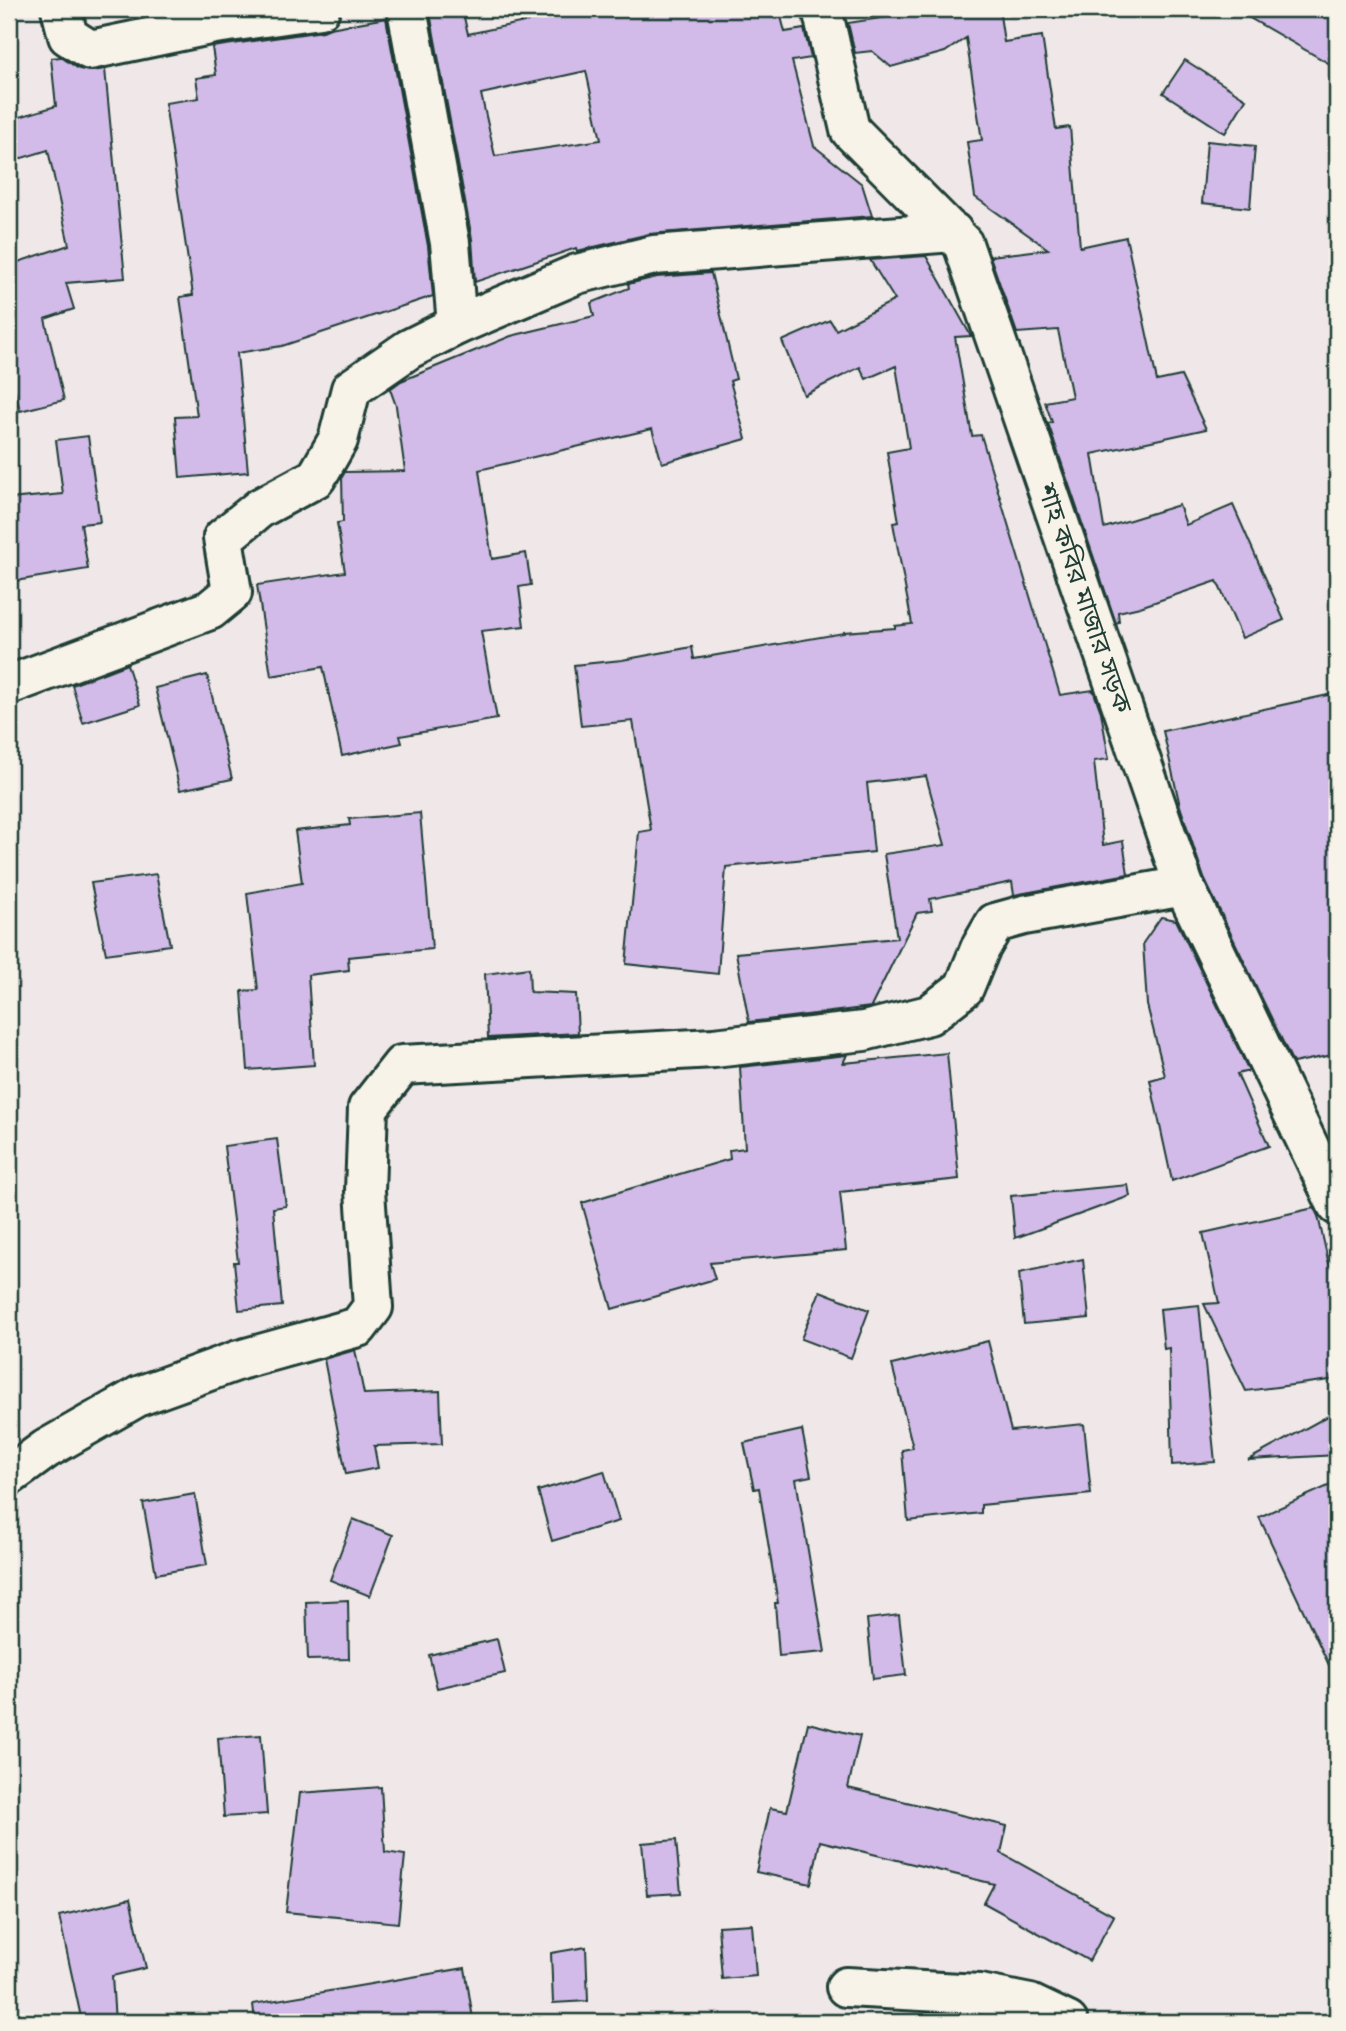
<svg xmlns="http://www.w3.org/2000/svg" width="1346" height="2031" font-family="Sriracha,'Noto Sans Bengali',sans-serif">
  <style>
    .building { fill: #d2bae9; stroke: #1f3d34; stroke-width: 2; fill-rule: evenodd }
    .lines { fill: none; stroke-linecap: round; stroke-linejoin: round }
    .minor-casing { stroke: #1f3d34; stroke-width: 44 }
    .tertiary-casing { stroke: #1f3d34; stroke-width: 44 }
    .minor { stroke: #f7f3e8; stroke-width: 38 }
    .tertiary { stroke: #f7f3e8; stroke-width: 38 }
    .labels { text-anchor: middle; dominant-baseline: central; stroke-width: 5; stroke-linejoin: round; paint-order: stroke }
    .street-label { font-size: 26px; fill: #1f3d34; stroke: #f7f3e8 }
  </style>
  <rect width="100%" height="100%" fill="#f0e8e8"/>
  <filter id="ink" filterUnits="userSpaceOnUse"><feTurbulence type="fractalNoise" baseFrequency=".0143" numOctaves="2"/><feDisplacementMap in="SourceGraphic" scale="14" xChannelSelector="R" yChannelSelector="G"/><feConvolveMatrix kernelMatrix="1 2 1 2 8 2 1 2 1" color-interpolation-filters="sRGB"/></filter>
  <g filter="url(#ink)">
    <g class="building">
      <path d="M 462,9 L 468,34 L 585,9 L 779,9 L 785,32 L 804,29 L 811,58 L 792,61 L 814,146 L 862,184 L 872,216 L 649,234 L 577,251 L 576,248 L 475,282 L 472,239 L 430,13 ZM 586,71 L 601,140 L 495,156 L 481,94 Z"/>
      <path d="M 939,9 L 1010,9 L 1000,15 L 1004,42 L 1042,36 L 1056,129 L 1070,127 L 1080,247 L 1126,237 L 1157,381 L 1181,376 L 1206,429 L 1092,454 L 1104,528 L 1179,505 L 1186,525 L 1233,505 L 1284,620 L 1242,638 L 1217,581 L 1140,607 L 1118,612 L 1119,622 L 1116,623 L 1048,423 L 1052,422 L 1045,402 L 1072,397 L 1058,330 L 1017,333 L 991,259 L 991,256 L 1048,249 L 975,197 L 967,142 L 982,140 L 966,38 L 945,52 L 891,67 L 872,51 L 855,53 L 848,23 Z"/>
      <path d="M 1234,9 L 1337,9 L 1337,68 Z"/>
      <path d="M 386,18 L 428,246 L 433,296 L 282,346 L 237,353 L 248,472 L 180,478 L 175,417 L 197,416 L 180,297 L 193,295 L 165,103 L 199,98 L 196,78 L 216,75 L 212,47 L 323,31 L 330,28 Z"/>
      <path d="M 61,57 L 79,69 L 93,71 L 105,69 L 125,278 L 66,283 L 74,309 L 45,319 L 64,400 L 20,411 L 9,366 L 9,265 L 69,245 L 48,150 L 9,162 L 9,120 L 56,106 L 51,58 Z"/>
      <path d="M 1185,60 L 1246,99 L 1225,133 L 1163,93 Z"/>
      <path d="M 1207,141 L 1255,146 L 1250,208 L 1202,203 Z"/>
      <path d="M 926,256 L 971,336 L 955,337 L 972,436 L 981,435 L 1060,695 L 1093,690 L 1101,712 L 1109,759 L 1094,761 L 1103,845 L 1123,841 L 1128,874 L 1014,895 L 1012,882 L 930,899 L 932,911 L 917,913 L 871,1007 L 749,1022 L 736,953 L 897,938 L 884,854 L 945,845 L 926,776 L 867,783 L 874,852 L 726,867 L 718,974 L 626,964 L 639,832 L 651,830 L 633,721 L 581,726 L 574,665 L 622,660 L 692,647 L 694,659 L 844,633 L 844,632 L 895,628 L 895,626 L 912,624 L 893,523 L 899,522 L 887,452 L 909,448 L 896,366 L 866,379 L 860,367 L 804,395 L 782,341 L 830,320 L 836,330 L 895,300 L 870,260 Z"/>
      <path d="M 711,273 L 736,379 L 730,381 L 746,439 L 662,463 L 652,429 L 479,470 L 492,559 L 526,553 L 531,585 L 519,587 L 524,626 L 481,631 L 497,719 L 400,736 L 402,743 L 342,756 L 323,667 L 271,676 L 257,585 L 345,572 L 337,523 L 343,522 L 342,477 L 345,472 L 405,471 L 396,406 L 390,389 L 401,381 L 511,336 L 594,316 L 591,303 L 629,288 L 628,284 L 657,277 Z"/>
      <path d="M 88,436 L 100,522 L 81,524 L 88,569 L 9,582 L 9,499 L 63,494 L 56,440 Z"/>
      <path d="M 127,664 L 140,705 L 83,723 L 72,685 Z"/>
      <path d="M 207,675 L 232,779 L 180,790 L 155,688 Z"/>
      <path d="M 1337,693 L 1337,1054 L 1293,1063 L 1204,878 L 1180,806 L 1163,731 Z"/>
      <path d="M 420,813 L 432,949 L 348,957 L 349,970 L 308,975 L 314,1065 L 248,1070 L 242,991 L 258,990 L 247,893 L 302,883 L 295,831 L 350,825 L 349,819 Z"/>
      <path d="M 156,874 L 170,945 L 106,954 L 91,883 Z"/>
      <path d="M 1161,917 L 1176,920 L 1249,1071 L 1237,1074 L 1269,1146 L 1172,1181 L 1150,1080 L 1165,1076 L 1147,1005 L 1143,943 Z"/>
      <path d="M 529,968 L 530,992 L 576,994 L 578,1033 L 488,1038 L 485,974 Z"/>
      <path d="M 947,1053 L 959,1179 L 840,1192 L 846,1250 L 710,1263 L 715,1279 L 612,1309 L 582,1203 L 730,1159 L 729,1150 L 745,1148 L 740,1067 L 847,1055 L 843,1063 Z"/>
      <path d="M 277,1139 L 286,1206 L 273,1208 L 282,1306 L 239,1310 L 234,1262 L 238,1262 L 224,1146 Z"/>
      <path d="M 1128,1185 L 1130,1196 L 1015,1238 L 1011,1196 Z"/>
      <path d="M 1314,1208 L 1318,1216 L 1328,1260 L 1337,1282 L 1337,1379 L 1246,1391 L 1204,1304 L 1219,1303 L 1203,1233 Z"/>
      <path d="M 1083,1259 L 1089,1318 L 1024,1324 L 1019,1273 Z"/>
      <path d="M 820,1291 L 869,1310 L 851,1358 L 801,1339 Z"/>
      <path d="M 1199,1305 L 1215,1462 L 1172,1465 L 1169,1348 L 1164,1349 L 1160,1309 Z"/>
      <path d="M 988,1341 L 1011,1431 L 1084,1424 L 1091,1494 L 981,1505 L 981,1513 L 908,1521 L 902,1450 L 913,1448 L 892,1365 Z"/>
      <path d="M 355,1350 L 364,1394 L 440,1391 L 442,1444 L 374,1446 L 378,1468 L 346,1474 L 324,1359 Z"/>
      <path d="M 1337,1411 L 1337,1455 L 1248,1460 Z"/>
      <path d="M 802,1430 L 811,1476 L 796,1479 L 825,1652 L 779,1656 L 775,1603 L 778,1603 L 759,1488 L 754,1489 L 744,1443 Z"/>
      <path d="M 604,1471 L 619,1521 L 552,1541 L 538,1491 Z"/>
      <path d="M 1337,1482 L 1337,1682 L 1259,1517 Z"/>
      <path d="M 195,1494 L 207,1565 L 156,1574 L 143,1503 Z"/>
      <path d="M 353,1519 L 393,1535 L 370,1596 L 330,1580 Z"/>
      <path d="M 348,1600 L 349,1659 L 308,1660 L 306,1602 Z"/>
      <path d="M 899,1615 L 906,1675 L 873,1679 L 867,1619 Z"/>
      <path d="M 497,1639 L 505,1673 L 437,1688 L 429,1655 Z"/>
      <path d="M 808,1723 L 860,1736 L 848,1788 L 1007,1826 L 1001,1853 L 1114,1916 L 1089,1961 L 984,1903 L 994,1884 L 820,1841 L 811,1884 L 756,1872 L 770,1808 L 787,1811 Z"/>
      <path d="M 261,1735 L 267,1814 L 224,1817 L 218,1738 Z"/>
      <path d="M 381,1787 L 385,1852 L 405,1855 L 398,1923 L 286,1912 L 300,1793 Z"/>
      <path d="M 676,1840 L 681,1893 L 647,1895 L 642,1843 Z"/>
      <path d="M 130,1899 L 146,1968 L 112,1976 L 115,2022 L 82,2022 L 59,1916 Z"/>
      <path d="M 752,1924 L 756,1976 L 722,1979 L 718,1926 Z"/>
      <path d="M 586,1947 L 588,2001 L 553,2003 L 551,1953 Z"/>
      <path d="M 465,1968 L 473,2019 L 453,2022 L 255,2022 L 253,2004 Z"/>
    </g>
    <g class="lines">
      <g class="minor-casing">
        <g id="minor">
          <path d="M 61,9 L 68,36 L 90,50 L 215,24 L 320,9"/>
          <path d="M 407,9 L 450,243 L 457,325 L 577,274 L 654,255 L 953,232"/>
          <path d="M 9,685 L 210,610 L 232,592 L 223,538 L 260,508 L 316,478 L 338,440 L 351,389 L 409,349 L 457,325"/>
          <path d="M 9,1476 L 46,1449 L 139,1396 L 239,1360 L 358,1327 L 373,1307 L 365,1191 L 368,1108 L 402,1065 L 714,1048 L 864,1031 L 929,1015 L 964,988 L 980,949 L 995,923 L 1024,915 L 1184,886"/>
          <path d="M 846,1987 L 980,1994 L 1030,2004 L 1068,2022"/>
        </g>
      </g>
      <g class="tertiary-casing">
        <path id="tertiary" d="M 822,9 L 850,130 L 963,244 L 1184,886 L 1337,1205"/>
      </g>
      <use href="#minor" class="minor"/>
      <use href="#tertiary" class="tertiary"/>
    </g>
  </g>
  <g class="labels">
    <g class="street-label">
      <text transform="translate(1085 598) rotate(71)">শাহ কবির মাজার সড়ক</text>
    </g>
  </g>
  <rect width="1346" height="2031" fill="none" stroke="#f7f3e8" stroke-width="35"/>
  <rect x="18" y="18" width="1311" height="1996" fill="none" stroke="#1f3d34" stroke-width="2.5" filter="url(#ink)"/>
</svg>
